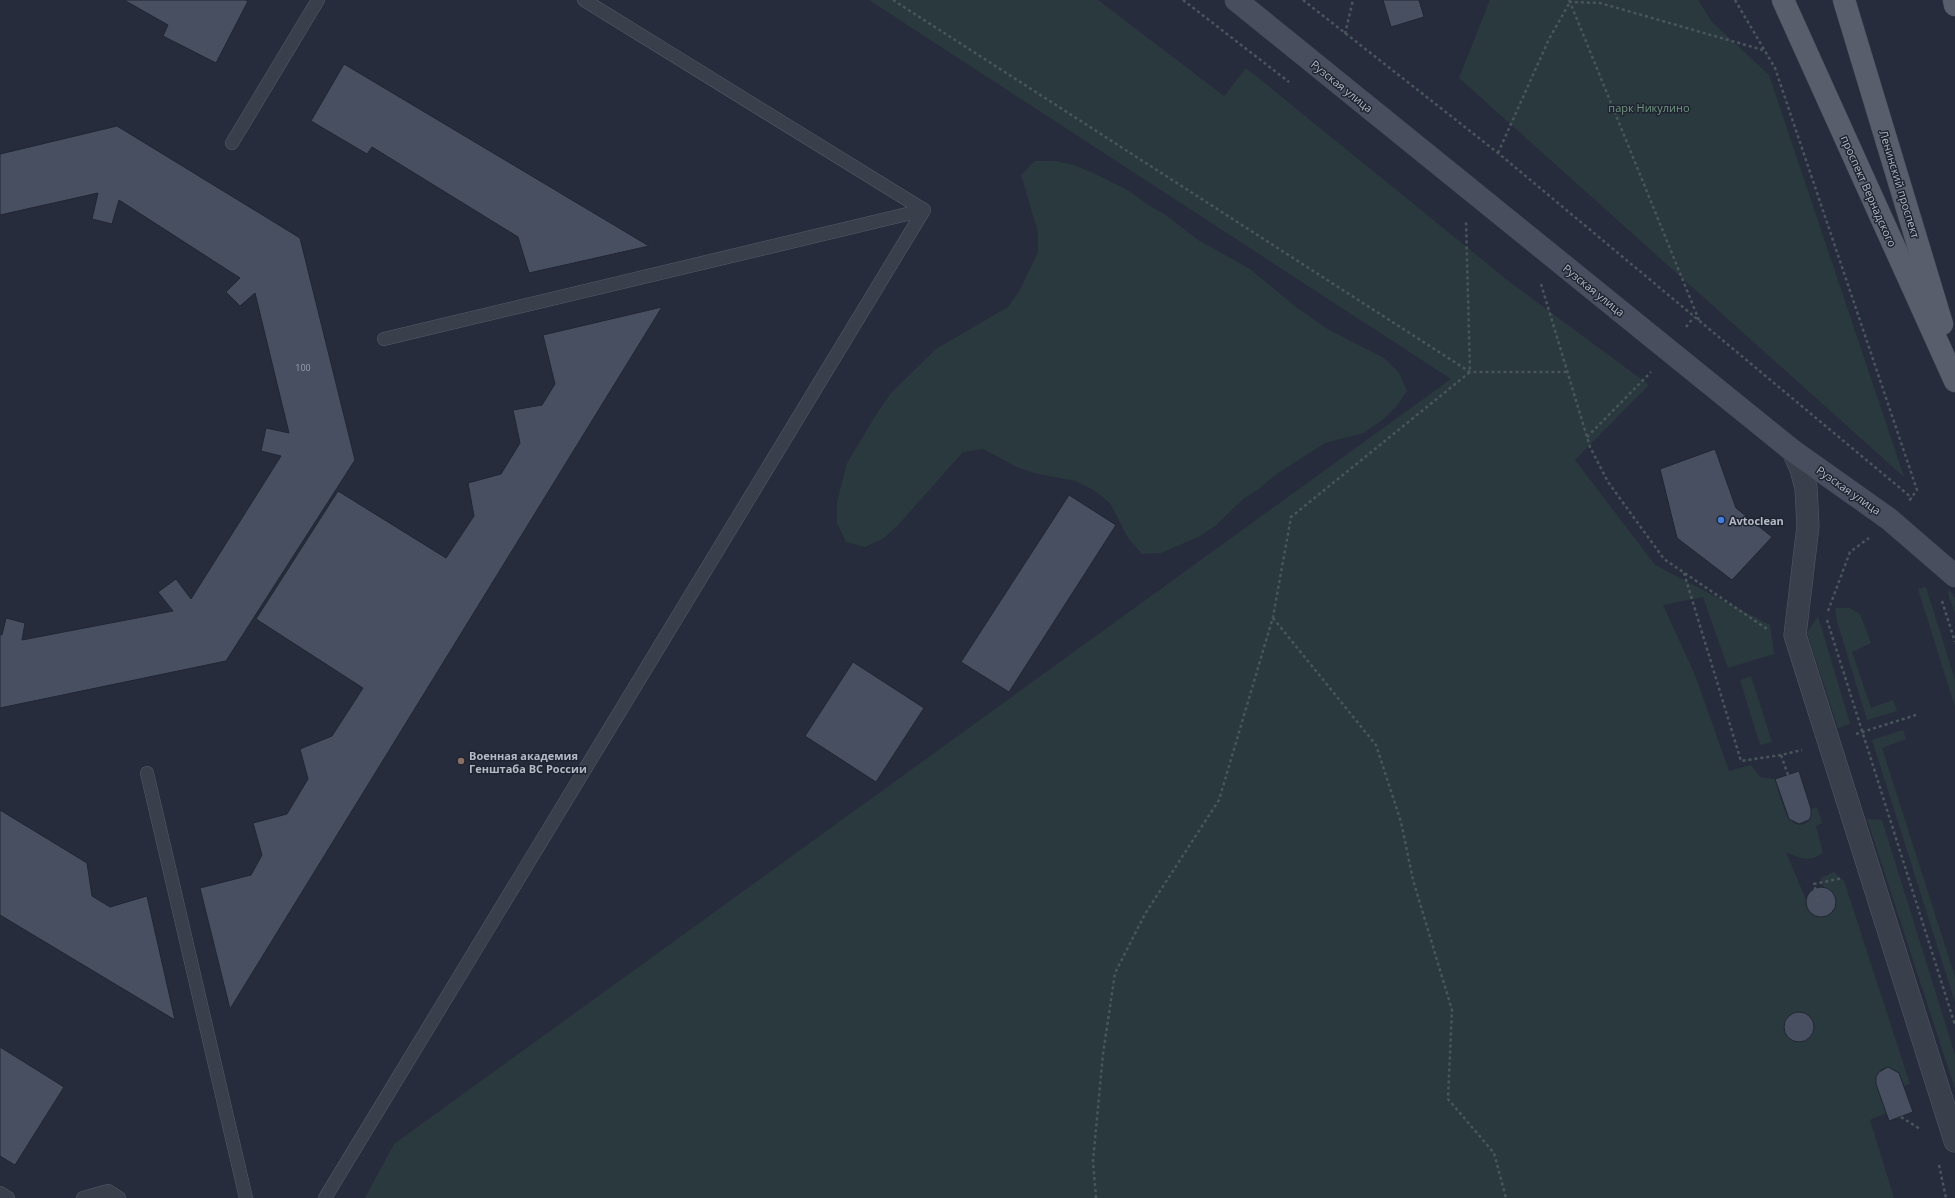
<svg xmlns="http://www.w3.org/2000/svg" width="1955" height="1198" font-family="'Open Sans',sans-serif">
  <style>
    .green { fill: #2a393e }
    .building { fill: #484f60; stroke: #212633 }
    .lines { fill: none; stroke-linecap: round; stroke-linejoin: round }
    .lane-casing { stroke: #555a67; stroke-width: 14 }
    .street-casing { stroke: #555a67; stroke-width: 23 }
    .secondary-casing { stroke: #434855; stroke-width: 23 }
    .primary-casing { stroke: #434855; stroke-width: 23 }
    .path { stroke: #48565c; stroke-width: 2.5; stroke-dasharray: 3 3; stroke-linecap: butt }
    .lane { stroke: #3a3f4c; stroke-width: 13 }
    .street { stroke: #3a3f4c; stroke-width: 22 }
    .secondary { stroke: #494e5f; stroke-width: 22 }
    .primary { stroke: #585e6c; stroke-width: 22 }
    .shop-dot { fill: #3f7fe0; stroke: #1f2431; stroke-width: 1.5 }
    .education-dot { fill: #8d6e63; stroke: #1f2431; stroke-width: 1.5 }
    .labels { text-anchor: middle; dominant-baseline: central; stroke-width: 3; stroke-linejoin: round; paint-order: stroke }
    .number-label { font-size: 9px; fill: #9a9fad }
    .street-label { font-size: 11px; fill: #b6bac7; stroke: #1f2431 }
    .park-label { font-size: 11px; fill: #70967f; stroke: #1f2431 }
    .poi-label { font-size: 11px; font-weight: bold; fill: #b6bac7; stroke: #1f2431; text-anchor: start }
  </style>
  <rect width="100%" height="100%" fill="#272c3c"/>
  <g class="green">
    <path d="M 869,0 L 1098,0 L 1224,96 L 1246,68 L 1511,283 L 1649,385 L 1575,460 L 1655,565 L 1770,625 L 1774,654 L 1728,668 L 1703,597 L 1663,605 L 1695,675 L 1729,771 L 1751,765 L 1760,777 L 1775,779 C 1779,791 1786,834 1806,823 C 1811,819 1811,814 1811,809 L 1817,807 L 1822,823 L 1816,826 L 1823,853 C 1808,863 1800,858 1786,852 L 1806,900 L 1808,909 C 1819,921 1840,916 1835,898 C 1833,891 1828,891 1824,887 C 1822,885 1821,881 1820,878 L 1834,872 L 1844,881 L 1910,1084 L 1904,1086 C 1901,1075 1896,1066 1883,1068 L 1876,1077 L 1886,1113 L 1870,1120 L 1894,1198 L 365,1198 L 394,1144 L 1451,379 Z"/>
    <path d="M 1490,0 L 1698,0 L 1712,22 L 1769,75 L 1904,477 L 1459,78 Z"/>
    <path d="M 1035,161 L 1055,161 L 1074,165 L 1093,173 L 1129,191 L 1148,205 L 1166,215 L 1198,240 L 1250,269 L 1296,307 L 1329,330 L 1384,358 L 1399,373 L 1407,391 L 1395,408 L 1381,421 L 1363,433 L 1325,443 L 1275,475 L 1260,488 L 1243,499 L 1215,526 L 1198,537 L 1161,553 L 1142,554 L 1128,538 L 1110,503 L 1095,491 L 1076,481 L 1038,474 L 1019,468 L 983,449 L 963,452 L 898,525 L 884,538 L 865,547 L 846,542 L 837,523 L 837,502 L 847,463 L 879,410 L 891,393 L 936,349 L 1008,307 L 1020,290 L 1038,252 L 1038,232 L 1021,175 Z"/>
    <path d="M 1926,587 L 1955,680 L 1955,707 L 1918,589 Z"/>
    <path d="M 1949,589 L 1955,598 L 1955,614 L 1948,593 Z"/>
    <path d="M 1835,608 L 1850,608 L 1860,614 L 1871,643 L 1852,652 L 1871,708 L 1893,700 L 1897,711 L 1867,720 L 1837,621 Z"/>
    <path d="M 1818,616 L 1850,724 L 1838,728 L 1807,633 Z"/>
    <path d="M 1751,676 L 1772,742 L 1760,745 L 1740,680 Z"/>
    <path d="M 1903,730 L 1906,739 L 1882,748 L 1955,977 L 1955,1002 L 1872,740 Z"/>
    <path d="M 1867,819 L 1882,820 L 1955,1055 L 1955,1089 Z"/>
  </g>
  <g class="building">
    <path d="M 124,0 L 245,0 L 248,1 L 216,63 L 163,36 L 168,25 Z"/>
    <path d="M 1383,0 L 1419,0 L 1424,17 L 1391,27 Z"/>
    <path d="M 344,64 L 649,246 L 529,273 L 518,237 L 372,147 L 367,154 L 311,121 Z"/>
    <path d="M 117,126 L 300,238 L 355,460 L 226,661 L 0,708 L 0,634 L 2,635 L 6,618 L 25,623 L 22,640 L 173,611 L 158,592 L 176,579 L 191,599 L 281,456 L 261,451 L 266,428 L 289,433 L 255,293 L 240,306 L 226,292 L 240,278 L 119,200 L 112,224 L 92,219 L 98,193 L 0,215 L 0,154 Z"/>
    <path d="M 662,307 L 230,1009 L 200,888 L 251,875 L 262,855 L 253,823 L 287,814 L 308,779 L 300,749 L 332,736 L 363,688 L 256,619 L 338,491 L 446,558 L 474,516 L 468,483 L 501,474 L 520,443 L 513,410 L 542,405 L 555,384 L 543,335 Z"/>
    <path d="M 1715,449 L 1736,508 L 1772,537 L 1732,580 L 1677,538 L 1660,469 Z"/>
    <path d="M 1069,495 L 1116,525 L 1009,692 L 961,662 Z"/>
    <path d="M 853,662 L 924,708 L 876,782 L 805,736 Z"/>
    <path d="M 1799,771 L 1811,809 L 1811,816 L 1809,820 L 1799,824 L 1789,819 L 1775,779 Z"/>
    <path d="M 0,810 L 87,863 L 92,896 L 110,907 L 147,896 L 175,1020 L 0,915 Z"/>
    <circle cx="1821" cy="902" r="15"/>
    <circle cx="1799" cy="1027" r="15"/>
    <path d="M 0,1047 L 64,1087 L 15,1165 L 0,1156 Z"/>
    <path d="M 1888,1067 L 1899,1073 L 1913,1112 L 1889,1121 L 1876,1084 L 1876,1077 L 1879,1072 Z"/>
  </g>
  <g class="lines">
    <g class="lane-casing">
      <g id="lane">
        <path d="M 232,143 L 318,0"/>
        <path d="M 384,339 L 924,210 L 584,0"/>
        <path d="M 147,773 L 246,1198"/>
        <path d="M 0,1193 L 8,1198"/>
        <path d="M 83,1198 L 108,1191 L 119,1198"/>
        <path d="M 325,1198 L 924,210"/>
      </g>
    </g>
    <g class="street-casing">
      <path id="street" d="M 1793,451 L 1801,469 L 1806,488 L 1808,526 L 1795,635 L 1955,1141"/>
    </g>
    <g class="secondary-casing">
      <path id="secondary" d="M 1236,0 L 1793,451 L 1889,519 L 1955,576"/>
    </g>
    <g class="primary-casing">
      <g id="primary">
        <path d="M 1783,0 L 1955,381"/>
        <path d="M 1844,0 L 1942,324"/>
        <path d="M 1954,0 L 1955,5"/>
      </g>
    </g>
    <g class="path">
      <path d="M 893,0 L 1470,372 L 1568,372"/>
      <path d="M 1183,0 L 1289,82"/>
      <path d="M 1303,0 L 1498,153 L 1912,498"/>
      <path d="M 1735,0 L 1775,68 L 1917,490 L 1909,501"/>
      <path d="M 1345,34 L 1353,0"/>
      <path d="M 1498,153 L 1549,39 L 1570,2 L 1569,0"/>
      <path d="M 1541,284 L 1590,447 L 1608,482 L 1664,559 L 1767,629"/>
      <path d="M 1699,320 L 1570,2 L 1600,3 L 1763,50"/>
      <path d="M 1686,327 L 1694,317"/>
      <path d="M 1587,437 L 1651,372"/>
      <path d="M 1684,573 L 1741,761 L 1781,755"/>
      <path d="M 1942,601 L 1955,642"/>
      <path d="M 1828,611 L 1850,552 L 1869,538"/>
      <path d="M 1273,618 L 1376,745 L 1401,822 L 1413,880 L 1452,1010 L 1448,1099 L 1494,1153 L 1506,1198"/>
      <path d="M 1827,620 L 1955,1025"/>
      <path d="M 1856,734 L 1916,715"/>
      <path d="M 1788,775 L 1781,755 L 1802,750"/>
      <path d="M 1818,902 L 1814,884 L 1843,878"/>
      <path d="M 1901,1117 L 1920,1129"/>
      <path d="M 1939,1165 L 1946,1198"/>
      <path d="M 1096,1198 L 1093,1161 L 1103,1054 L 1115,973 L 1145,914 L 1219,800 L 1273,617 L 1291,517 L 1470,372 L 1466,222"/>
    </g>
    <use href="#lane" class="lane"/>
    <use href="#street" class="street"/>
    <use href="#secondary" class="secondary"/>
    <use href="#primary" class="primary"/>
  </g>
  <circle class="shop-dot" cx="1721" cy="520" r="4"/>
  <circle class="education-dot" cx="461" cy="761" r="4"/>
  <g class="labels">
    <g class="number-label">
      <text x="303" y="367">100</text>
    </g>
    <g class="street-label">
      <text transform="translate(1342 86) rotate(39)">Рузская улица</text>
      <text transform="translate(1900 184) rotate(73)">Ленинский проспект</text>
      <text transform="translate(1869 191) rotate(66)">проспект Вернадского</text>
      <text transform="translate(1594 290) rotate(39)">Рузская улица</text>
      <text transform="translate(1849 490) rotate(35)">Рузская улица</text>
    </g>
    <g class="park-label">
      <text x="1649" y="107">парк Никулино</text>
    </g>
    <g class="poi-label">
      <text x="1729" y="520">Avtoclean</text>
      <text x="469" y="755">Военная академия<tspan x="469" dy="13">Генштаба ВС России</tspan></text>
    </g>
  </g>
</svg>
